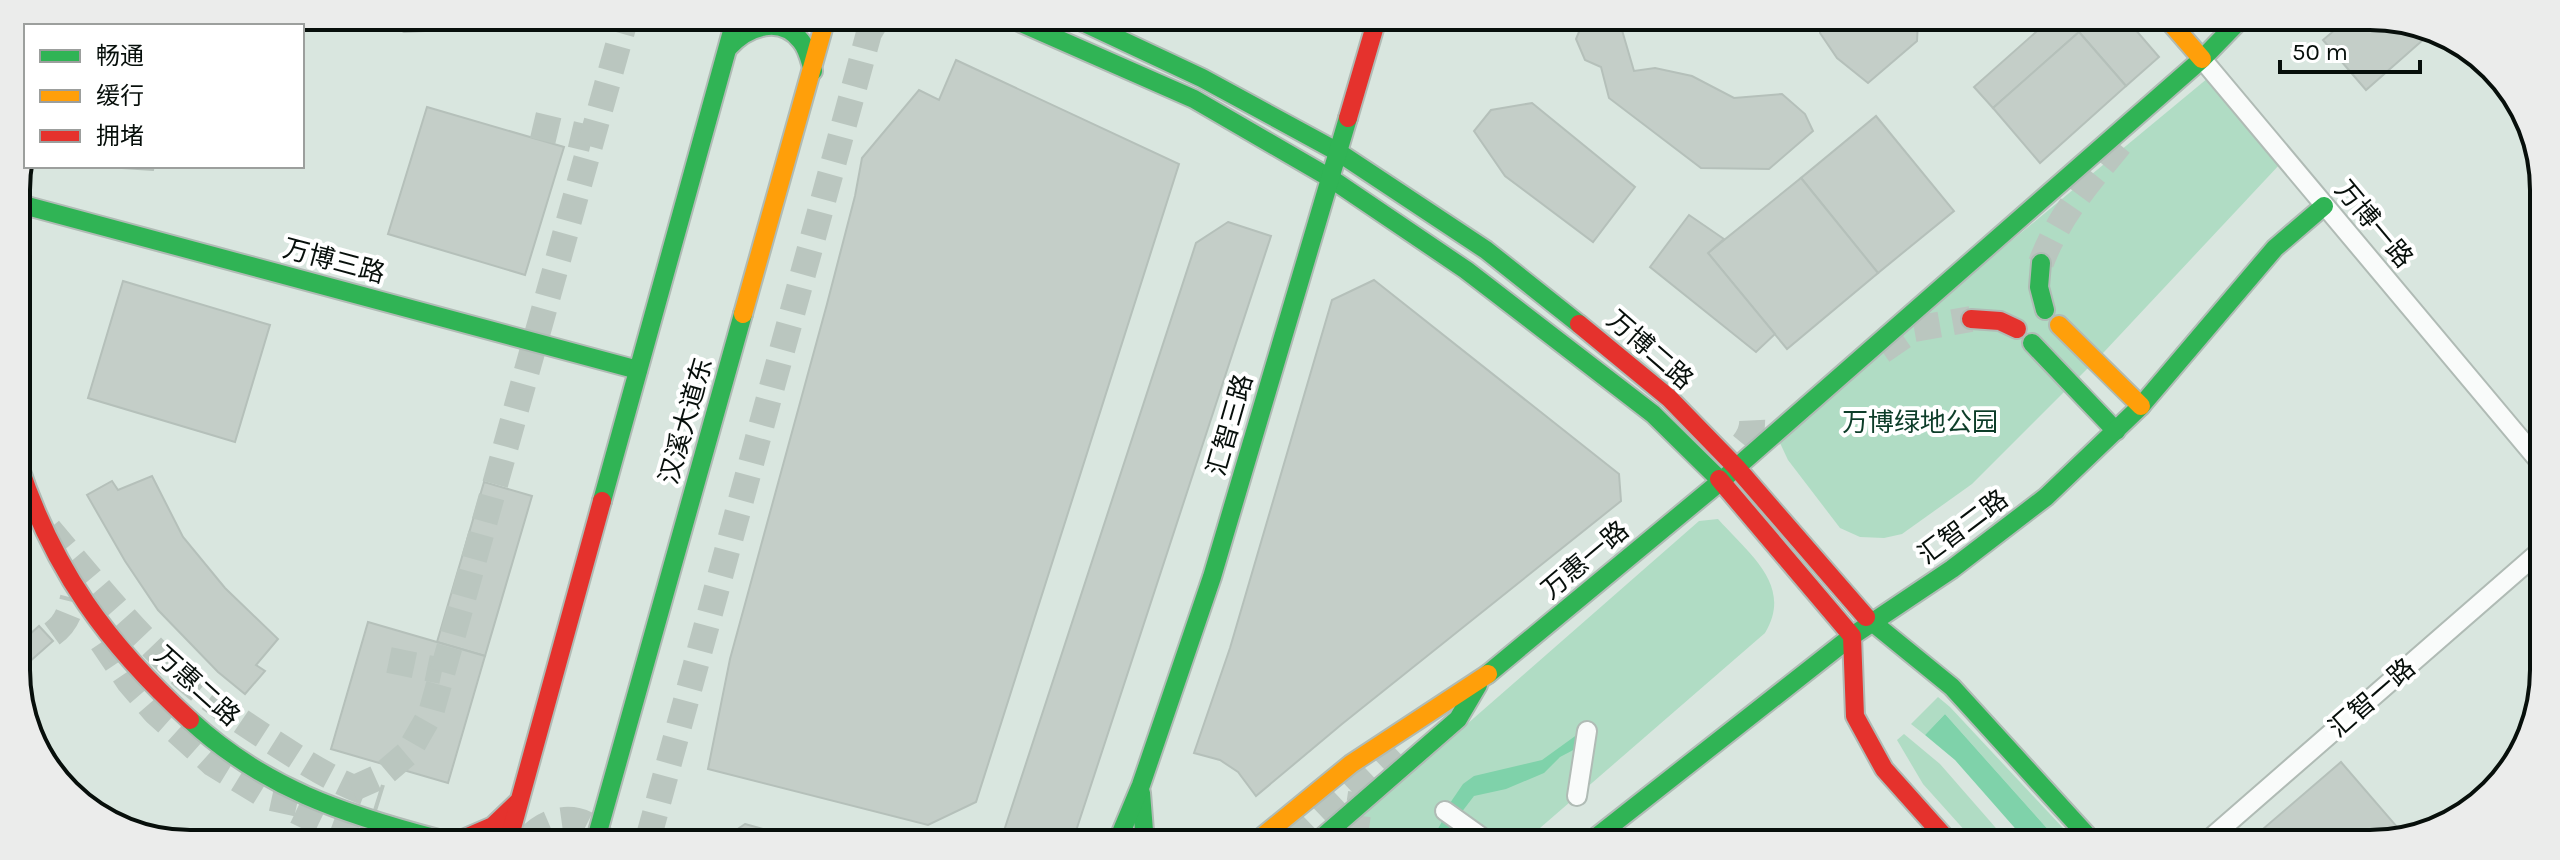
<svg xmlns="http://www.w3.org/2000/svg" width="2560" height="860" font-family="Karla,'Noto Sans SC',sans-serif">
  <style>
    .green { fill: #b0dcc4 }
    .water { fill: #7fd2aa }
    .building { fill: #c4cec8; stroke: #b5c0ba; stroke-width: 2 }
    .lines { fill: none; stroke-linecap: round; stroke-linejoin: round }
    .secondary-tunnel { stroke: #bac6bf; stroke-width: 26; stroke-dasharray: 26 13; stroke-linecap: butt }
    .street-casing { stroke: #b0bbb5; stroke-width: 22 }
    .fast-casing { stroke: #b0bbb5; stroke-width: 22 }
    .slow-casing { stroke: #b0bbb5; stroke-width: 22 }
    .jam-casing { stroke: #b0bbb5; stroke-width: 22 }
    .street { stroke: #f9fbfa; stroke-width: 18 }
    .fast { stroke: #30b455; stroke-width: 18 }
    .slow { stroke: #ff9f0a; stroke-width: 18 }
    .jam { stroke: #e5322d; stroke-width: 18 }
    .labels { text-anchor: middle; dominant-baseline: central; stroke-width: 8; stroke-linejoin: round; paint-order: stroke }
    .street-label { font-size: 26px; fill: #070f0b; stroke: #fff }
    .park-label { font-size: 26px; fill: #0d3d29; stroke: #fff }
    .rim { fill: none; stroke: #070f0b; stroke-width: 4 }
  </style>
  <rect width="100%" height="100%" fill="#d9e6df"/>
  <g class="green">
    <path d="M 2208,78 L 2281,163 L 2104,352 L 1972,484 L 1902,534 L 1884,538 L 1860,537 L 1840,528 L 1788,460 L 1780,443 L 1783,430 Z"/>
    <path d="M 1718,519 C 1748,553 1794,585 1765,633 L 1525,841 L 1363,841 L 1363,815 L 1699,521 Z"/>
    <path d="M 1938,697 L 1950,707 L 2077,843 L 2060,843 L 1945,714 L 1925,735 L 1911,724 Z"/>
    <path d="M 1904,734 L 1940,764 L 2009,843 L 1976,843 L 1923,784 L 1897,740 Z"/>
  </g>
  <g class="water">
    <path d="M 1945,714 L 2060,843 L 2028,843 L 1955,760 L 1925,735 Z"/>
    <path d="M 1578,734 L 1579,747 L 1560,757 L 1544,773 L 1506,789 L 1474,796 L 1461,813 L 1448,806 L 1463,784 L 1474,776 L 1542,760 Z"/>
    <path d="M 1444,818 L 1454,825 L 1445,841 L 1431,841 Z"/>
  </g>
  <g class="building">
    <path d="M 372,16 L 449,17 L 446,30 L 404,32 Z"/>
    <path d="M 1584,20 L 1619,20 L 1634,71 L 1655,68 L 1692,76 L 1734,98 L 1782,94 L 1805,114 L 1813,131 L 1769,169 L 1701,168 L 1609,98 L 1601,67 L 1585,60 L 1576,39 Z"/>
    <path d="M 1820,20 L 1918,21 L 1917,41 L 1868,83 L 1837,58 L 1820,33 Z"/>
    <path d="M 2026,21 L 2128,21 L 2159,57 L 2126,86 L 2079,32 L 1993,108 L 1974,87 L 2036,32 Z"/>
    <path d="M 2344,22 L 2415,22 L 2432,32 L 2366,90 L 2323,40 Z"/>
    <path d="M 2079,32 L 2126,86 L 2040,163 L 1993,108 Z"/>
    <path d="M 956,60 L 1179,164 L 976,802 L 928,825 L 708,769 L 730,659 L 827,304 L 855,196 L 862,158 L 919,90 L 939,100 Z"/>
    <path d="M 1532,103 L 1635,187 L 1593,242 L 1505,176 L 1474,131 L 1491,110 Z"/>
    <path d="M 427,107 L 564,147 L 525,275 L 388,234 Z"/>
    <path d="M 1876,116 L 1954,211 L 1878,273 L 1801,178 Z"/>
    <path d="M 90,166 L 154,166 L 153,170 Z"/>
    <path d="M 1801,178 L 1878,273 L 1787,349 L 1708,253 Z"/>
    <path d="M 1689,215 L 1724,239 L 1708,253 L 1775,334 L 1756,352 L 1650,267 Z"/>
    <path d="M 1228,222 L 1271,236 L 1073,840 L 1001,840 L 1196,243 Z"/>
    <path d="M 1374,280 L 1619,474 L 1621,501 L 1342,724 L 1256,796 L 1238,772 L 1220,760 L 1194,753 L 1230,648 L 1332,300 Z"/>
    <path d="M 123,281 L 270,325 L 235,442 L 88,398 Z"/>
    <path d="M 152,476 L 183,537 L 225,588 L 278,639 L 256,665 L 265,671 L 245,694 L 218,672 L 158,610 L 125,561 L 87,495 L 112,481 L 118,490 Z"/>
    <path d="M 484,482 L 532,496 L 485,656 L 437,642 Z"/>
    <path d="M 368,622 L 485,656 L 448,783 L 331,749 Z"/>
    <path d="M 39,626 L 53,641 L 19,671 L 19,644 Z"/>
    <path d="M 2341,762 L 2404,835 L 2381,844 L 2251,843 L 2249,841 Z"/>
    <path d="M 745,824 L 803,840 L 723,839 Z"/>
  </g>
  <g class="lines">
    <g class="secondary-tunnel">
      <path d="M 533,125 L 592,139"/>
      <path d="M 2041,263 C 2059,215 2089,182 2121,143"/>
      <path d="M 1882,351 L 1914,329 L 1971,319"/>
      <path d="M 1714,470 C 1730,456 1755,441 1752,418"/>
      <path d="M 49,529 C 92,580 135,633 184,678 C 215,705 249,727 284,749 C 315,769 345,787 381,798"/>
      <path d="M 52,634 C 66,624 69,614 73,598"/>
      <path d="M 102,642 L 129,682 L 155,712 L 213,764 L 267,797 L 322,809"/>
      <path d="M 389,660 L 442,671"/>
      <path d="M 352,789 L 381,776 L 408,753 L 431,713 L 626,17"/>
      <path d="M 296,811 L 325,825 L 364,839"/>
      <path d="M 528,839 C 550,815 583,812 604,839"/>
      <path d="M 650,839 L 650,832 L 869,33 L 878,18"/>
      <path d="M 1291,841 L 1392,745"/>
      <path d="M 1354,841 L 1361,793"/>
    </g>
    <g class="street-casing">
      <g id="street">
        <path d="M 2202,59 L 2539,461"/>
        <path d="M 1577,796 L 1587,731"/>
        <path d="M 1445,811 L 1487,841"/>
        <path d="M 2205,843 L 2539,552"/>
      </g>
    </g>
    <g class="fast-casing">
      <g id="fast">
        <path d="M 1010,18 L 1194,99 L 1330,178 L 1466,270 L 1653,414 L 1719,479"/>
        <path d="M 1074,18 L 1202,78 L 1338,152 L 1486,250 L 1579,324"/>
        <path d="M 729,47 C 748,26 781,15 801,41 C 808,49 810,61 813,71"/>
        <path d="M 16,203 L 638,370"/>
        <path d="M 2041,263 L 2039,287 L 2045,310"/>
        <path d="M 2032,343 L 2116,431"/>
        <path d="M 602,501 L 736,17"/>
        <path d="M 1866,617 L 1952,687 L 2094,843"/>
        <path d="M 1488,674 L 1721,481 L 2202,59 L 2238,22"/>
        <path d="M 190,720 C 264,788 343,814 438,839"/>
        <path d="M 1141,793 L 1144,831 L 1149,841"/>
        <path d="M 596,839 L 743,314"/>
        <path d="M 1118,840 L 1141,785 L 1212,577 L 1348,118"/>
        <path d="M 1318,841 L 1458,719 L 1478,685"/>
        <path d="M 1590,842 L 1852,636 L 1952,569 L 2046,497 L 2141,406 L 2275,248 L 2324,206"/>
      </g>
    </g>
    <g class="slow-casing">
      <g id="slow">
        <path d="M 2169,21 L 2202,59"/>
        <path d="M 743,314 L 826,18"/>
        <path d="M 2059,325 L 2141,406"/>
        <path d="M 1257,841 L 1351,764 L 1488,674"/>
      </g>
    </g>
    <g class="jam-casing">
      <g id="jam">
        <path d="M 1348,118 L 1377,19"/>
        <path d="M 1971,319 L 2000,321 L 2017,329"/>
        <path d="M 1579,324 L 1669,398 L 1736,467 L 1866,617"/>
        <path d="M 18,463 C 53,570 107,644 190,720"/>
        <path d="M 1719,479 L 1852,636 L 1855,716 L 1884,769 L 1950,843"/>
        <path d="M 463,839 L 493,826 L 517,803"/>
        <path d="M 509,839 L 602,501"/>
      </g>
    </g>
    <use href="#street" class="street"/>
    <use href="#fast" class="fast"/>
    <use href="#slow" class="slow"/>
    <use href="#jam" class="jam"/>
  </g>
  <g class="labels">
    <g class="street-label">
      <text transform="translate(2374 224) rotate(50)">万博一路</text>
      <text transform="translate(334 261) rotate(15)">万博三路</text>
      <text transform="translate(1650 350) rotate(41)">万博二路</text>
      <text transform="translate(686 421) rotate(-74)">汉溪大道东</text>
      <text transform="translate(1230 425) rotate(-74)">汇智三路</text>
      <text transform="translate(1963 527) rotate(-37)">汇智二路</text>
      <text transform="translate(1585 560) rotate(-40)">万惠一路</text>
      <text transform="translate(197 686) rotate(42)">万惠二路</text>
      <text transform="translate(2372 698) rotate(-41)">汇智一路</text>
    </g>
    <g class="park-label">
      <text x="1920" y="422">万博绿地公园</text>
    </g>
  </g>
  <path d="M0 0H2560V860H0ZM190 30H2370A160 160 0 0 1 2530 190V670A160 160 0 0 1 2370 830H190A160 160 0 0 1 30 670V190A160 160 0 0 1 190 30Z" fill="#ebeceb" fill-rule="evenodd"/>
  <path class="rim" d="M190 30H2370A160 160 0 0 1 2530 190V670A160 160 0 0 1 2370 830H190A160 160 0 0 1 30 670V190A160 160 0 0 1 190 30Z"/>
  <rect x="24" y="24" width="280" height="144" fill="#ffffff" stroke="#9c9f9d" stroke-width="2"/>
  <rect x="40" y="50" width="40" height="12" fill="#30b455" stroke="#9c9f9d" stroke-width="2"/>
  <text x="96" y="64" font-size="24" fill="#070f0b">畅通</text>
  <rect x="40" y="90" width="40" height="12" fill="#ff9f0a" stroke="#9c9f9d" stroke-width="2"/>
  <text x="96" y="104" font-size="24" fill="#070f0b">缓行</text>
  <rect x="40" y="130" width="40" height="12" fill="#e5322d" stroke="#9c9f9d" stroke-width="2"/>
  <text x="96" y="144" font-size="24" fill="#070f0b">拥堵</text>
  <path d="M2280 60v12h140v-12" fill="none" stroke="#070f0b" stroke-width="4"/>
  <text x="2292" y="60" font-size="24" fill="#070f0b" stroke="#ffffff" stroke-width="6" paint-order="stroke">50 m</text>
</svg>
